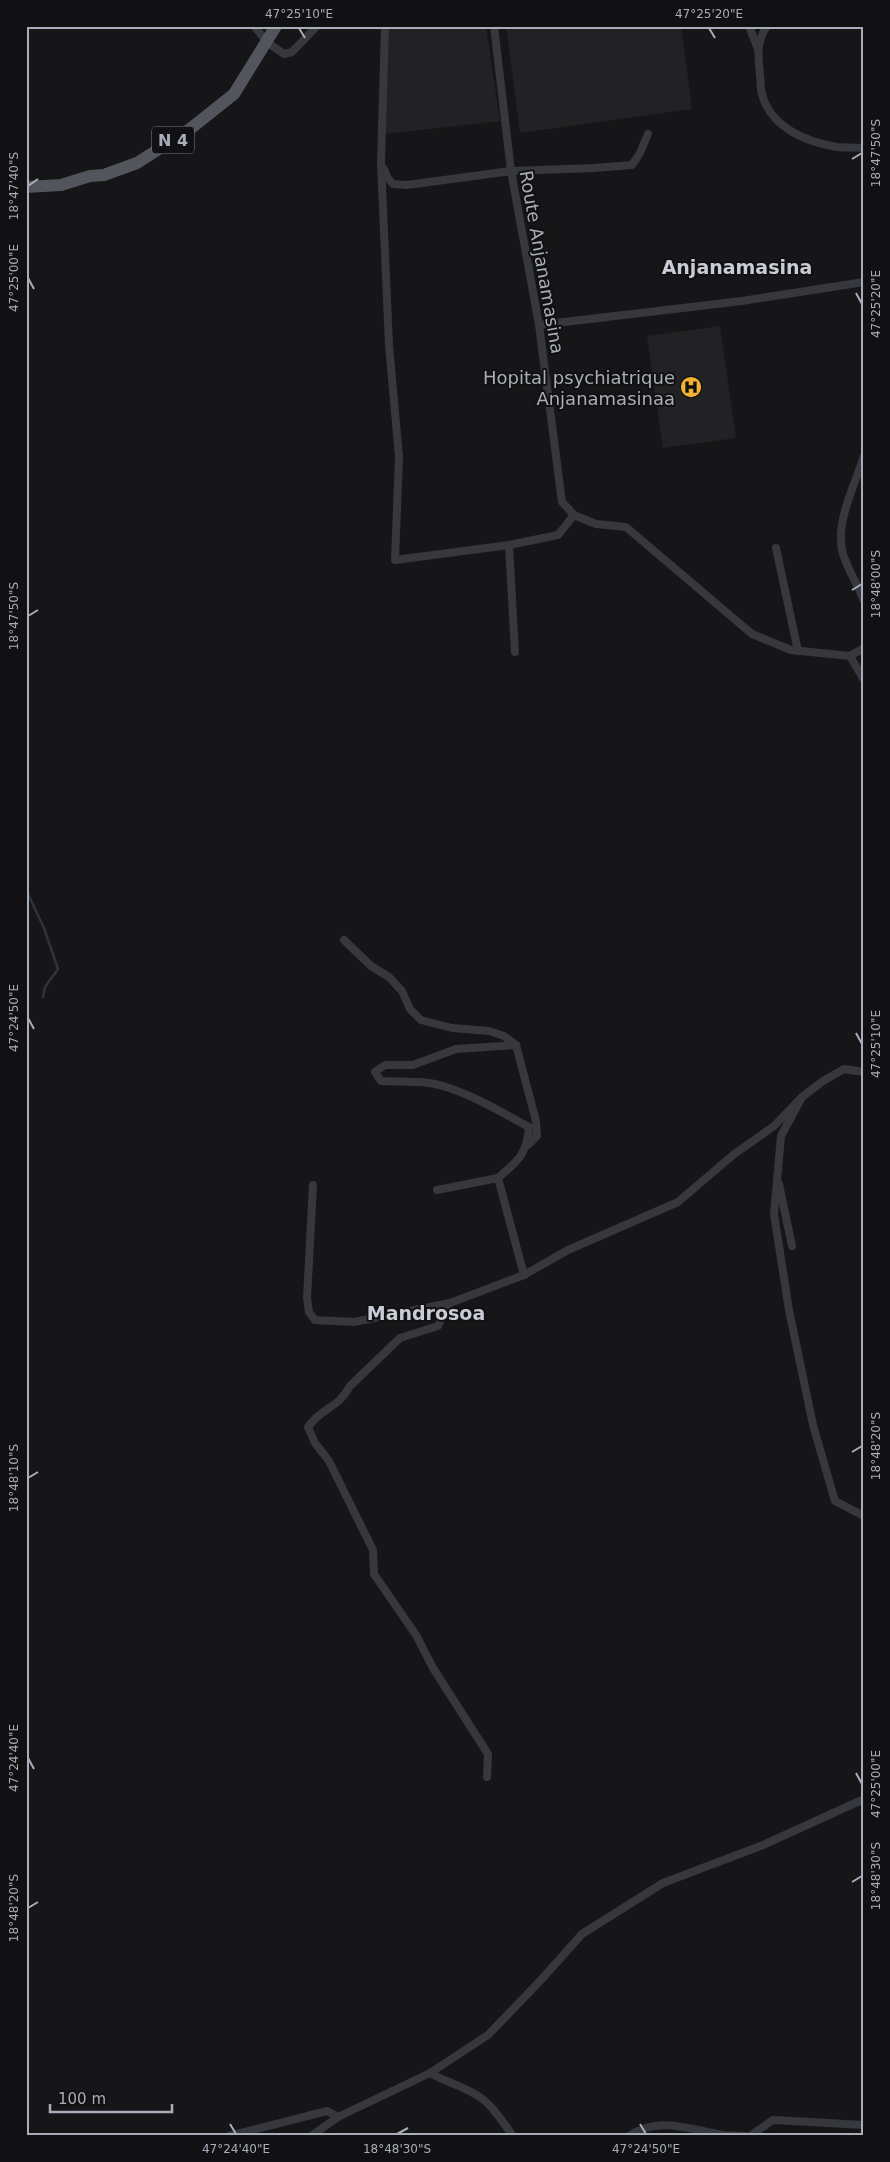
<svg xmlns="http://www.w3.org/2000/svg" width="890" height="2162" font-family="'DejaVu Sans',sans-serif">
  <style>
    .built { fill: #222225 }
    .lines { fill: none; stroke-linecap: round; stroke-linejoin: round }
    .stream { stroke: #2c353c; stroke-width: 2.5 }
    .minor { stroke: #37383d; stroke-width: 8 }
    .primary { stroke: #53555c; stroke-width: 12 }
    .ticks { fill: none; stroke: #a8adb8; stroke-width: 2 }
    .labels { text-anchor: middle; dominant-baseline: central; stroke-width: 4; stroke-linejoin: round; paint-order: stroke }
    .shield { fill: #111113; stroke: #7b7e86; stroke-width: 1 }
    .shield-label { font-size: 16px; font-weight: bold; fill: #a8adb8 }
    .street-label { font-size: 18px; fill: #a8adb8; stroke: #111113 }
    .poi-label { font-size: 18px; fill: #a8adb8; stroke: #111113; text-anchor: end }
    .neighbourhood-label { font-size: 19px; font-weight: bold; fill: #c9ccd4; stroke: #111113 }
    .neatline { fill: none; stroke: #a8adb8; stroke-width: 2 }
    .ticks-label { font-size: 12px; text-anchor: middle; fill: #a8adb8 }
  </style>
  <rect width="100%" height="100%" fill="#161618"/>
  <g class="built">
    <path d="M 388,26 L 486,26 L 500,121 L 385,134 Z"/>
    <path d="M 506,26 L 681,26 L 692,109 L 520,133 Z"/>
    <path d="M 720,326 L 736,438 L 663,448 L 647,336 Z"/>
  </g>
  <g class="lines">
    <path class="stream" d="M 26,890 L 44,928 L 58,969 L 45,987 L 43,997"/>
    <g class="minor">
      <path d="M 254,26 L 268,43 L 284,54 L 292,52 L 317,26"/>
      <path d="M 385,26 L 381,163 L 389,345 L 399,457 L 395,560 L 509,545 L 558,535 L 574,515"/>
      <path d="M 494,26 L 511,171 L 539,325 L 562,502 L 574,515 L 596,524 L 626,527 L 752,634 L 791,650 L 850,656 L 864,680"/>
      <path d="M 749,26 L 758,49"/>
      <path d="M 767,26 C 756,42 758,56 760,75 C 761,81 760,88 762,94 C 770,127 806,142 837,147 C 846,148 855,147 864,148"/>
      <path d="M 384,169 L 387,177 L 393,184 L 407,185 L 511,171 L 593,168 L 632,165 L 640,153 L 648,134"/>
      <path d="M 539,325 L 742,301 L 864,282"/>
      <path d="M 864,456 C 855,485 836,520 842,550 C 846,568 858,584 864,601"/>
      <path d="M 509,545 L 515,652"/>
      <path d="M 776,548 L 798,651"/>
      <path d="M 850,656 L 864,648"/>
      <path d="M 344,940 L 371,966 L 389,977 L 402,991 L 410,1009 L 421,1020 L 452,1028 L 489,1031 L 504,1036 L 516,1045 L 456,1049 L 413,1065 L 385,1065 L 375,1072 L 381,1081 C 402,1082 426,1080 446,1087 C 475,1096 503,1113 529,1127 C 527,1154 518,1161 498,1178 L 524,1275"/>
      <path d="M 516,1045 L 536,1121 L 537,1136 L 528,1145"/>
      <path d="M 864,1072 L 844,1069 L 823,1081 L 802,1097 L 781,1136 L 774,1214 L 789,1310 L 813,1425 L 835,1501 L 864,1516"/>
      <path d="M 779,1184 L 792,1246"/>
      <path d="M 313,1185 L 307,1298 L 309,1312 L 315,1320 L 354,1322 L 450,1303 L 524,1275 L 568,1250 L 678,1202 L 733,1155 L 774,1126 L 802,1097"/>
      <path d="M 437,1190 L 498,1178"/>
      <path d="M 450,1303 L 438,1326 L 400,1338 L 350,1386 C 338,1409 322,1407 308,1427 L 315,1443 L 329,1461 L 373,1550 L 374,1574 L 416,1635 L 433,1668 L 488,1754 L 487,1777"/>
      <path d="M 430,2073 C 444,2081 459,2085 473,2093 C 490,2101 502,2121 513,2136"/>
      <path d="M 229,2136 L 327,2111 L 338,2117"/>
      <path d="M 311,2136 L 338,2117 L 430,2073 L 488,2035 L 541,1980 L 582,1934 L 663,1883 L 763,1845 L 864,1799"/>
      <path d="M 629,2136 C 659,2115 691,2130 723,2135 C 730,2136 738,2135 746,2136"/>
      <path d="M 750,2136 L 773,2120 L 864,2125"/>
    </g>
    <path class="primary" d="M 26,187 L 61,185 L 90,176 L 104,175 L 137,163 L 190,129 L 234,94 L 276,26"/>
  </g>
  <path class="ticks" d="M 299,28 L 305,38M 709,28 L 715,38M 852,159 L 862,153M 28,186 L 38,179M 28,278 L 34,289M 856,293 L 862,304M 852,590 L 862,584M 28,616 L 38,610M 28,1018 L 34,1029M 856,1033 L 862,1044M 852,1452 L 862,1446M 28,1478 L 38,1472M 28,1758 L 34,1769M 856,1773 L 862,1784M 852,1882 L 862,1876M 28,1908 L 38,1902M 230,2124 L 236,2134M 640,2124 L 646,2134M 397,2134 L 408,2128"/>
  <defs>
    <g id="hospital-disc" transform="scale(1.125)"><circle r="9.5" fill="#f2b134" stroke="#111113"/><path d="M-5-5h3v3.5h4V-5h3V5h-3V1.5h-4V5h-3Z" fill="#111"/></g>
  </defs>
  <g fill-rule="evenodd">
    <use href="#hospital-disc" x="691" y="387"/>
  </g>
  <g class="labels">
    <rect class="shield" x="152" y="126.5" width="42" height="27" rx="4"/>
    <g class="shield-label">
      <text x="173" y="140">N 4</text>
    </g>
    <g class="street-label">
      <text transform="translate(542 262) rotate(80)">Route Anjanamasina</text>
    </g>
    <g class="poi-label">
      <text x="675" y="377">Hopital psychiatrique<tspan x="675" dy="21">Anjanamasinaa</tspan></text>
    </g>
    <g class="neighbourhood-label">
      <text x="737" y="267">Anjanamasina</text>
      <text x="426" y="1313">Mandrosoa</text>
    </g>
  </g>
  <rect width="890" height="2162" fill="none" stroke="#111113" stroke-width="55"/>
  <path d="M50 2104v8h122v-8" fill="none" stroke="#a8adb8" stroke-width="2.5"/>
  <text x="58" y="2104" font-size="15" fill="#a8adb8" stroke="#111113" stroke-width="4" paint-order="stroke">100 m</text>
  <rect x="28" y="28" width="834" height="2106" class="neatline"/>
  <g class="ticks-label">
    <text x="299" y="18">47°25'10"E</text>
    <text x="709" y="18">47°25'20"E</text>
    <text transform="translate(876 153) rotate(-90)" y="4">18°47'50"S</text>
    <text transform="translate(14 186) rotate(-90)" y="4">18°47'40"S</text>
    <text transform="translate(14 278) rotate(-90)" y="4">47°25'00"E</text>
    <text transform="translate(876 304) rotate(-90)" y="4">47°25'20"E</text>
    <text transform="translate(876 584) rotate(-90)" y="4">18°48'00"S</text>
    <text transform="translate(14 616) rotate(-90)" y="4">18°47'50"S</text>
    <text transform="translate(14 1018) rotate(-90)" y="4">47°24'50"E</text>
    <text transform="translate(876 1044) rotate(-90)" y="4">47°25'10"E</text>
    <text transform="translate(876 1446) rotate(-90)" y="4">18°48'20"S</text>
    <text transform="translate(14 1478) rotate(-90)" y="4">18°48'10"S</text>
    <text transform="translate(14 1758) rotate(-90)" y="4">47°24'40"E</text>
    <text transform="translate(876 1784) rotate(-90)" y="4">47°25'00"E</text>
    <text transform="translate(876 1876) rotate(-90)" y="4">18°48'30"S</text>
    <text transform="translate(14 1908) rotate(-90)" y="4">18°48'20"S</text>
    <text x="236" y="2153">47°24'40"E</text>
    <text x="397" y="2153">18°48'30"S</text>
    <text x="646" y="2153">47°24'50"E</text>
  </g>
</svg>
